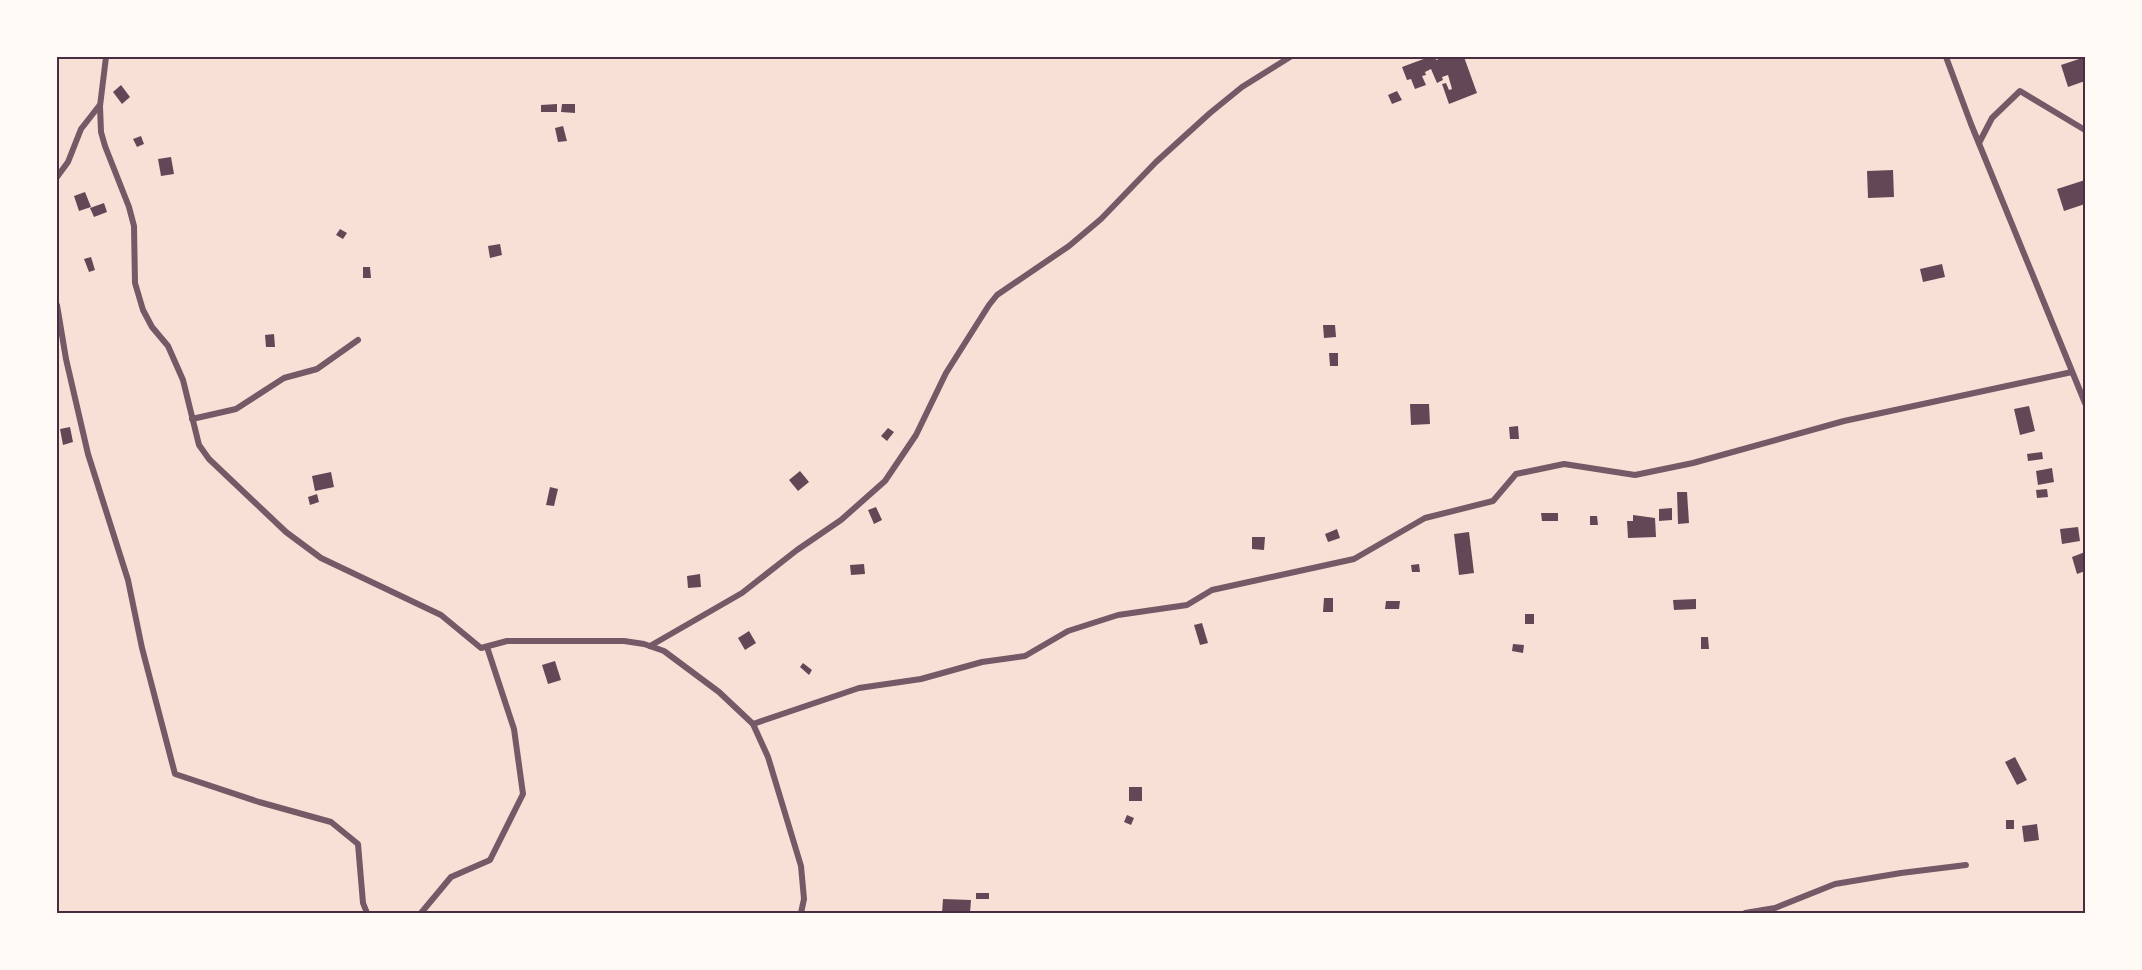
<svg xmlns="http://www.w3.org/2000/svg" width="2142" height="970" font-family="'Source Sans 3',sans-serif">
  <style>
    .building { fill: #644757 }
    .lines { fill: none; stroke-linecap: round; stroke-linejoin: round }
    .minor { stroke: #755966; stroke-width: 6 }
    .neatline { fill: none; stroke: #4a2c40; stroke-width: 2 }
  </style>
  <rect width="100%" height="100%" fill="#f7e1d7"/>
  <g class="building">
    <path d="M 1429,57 L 1435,57 L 1436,60 L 1445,57 L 1464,57 L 1477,93 L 1449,104 L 1442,84 L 1446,83 L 1449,90 L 1452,89 L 1448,75 L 1442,77 L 1443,80 L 1437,83 L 1431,69 L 1425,72 L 1426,75 L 1422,76 L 1426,85 L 1415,89 L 1411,79 L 1407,80 L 1402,67 Z"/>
    <path d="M 2085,57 L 2085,81 L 2068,87 L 2061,65 Z"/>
    <path d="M 121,85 L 130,97 L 122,104 L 113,92 Z"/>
    <path d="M 1397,91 L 1402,100 L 1392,104 L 1388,95 Z"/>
    <path d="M 557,104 L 557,112 L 541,112 L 541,105 Z"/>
    <path d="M 562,104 L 575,104 L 575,113 L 561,112 Z"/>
    <path d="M 563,126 L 567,141 L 558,142 L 555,128 Z"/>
    <path d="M 141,136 L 144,144 L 137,147 L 133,139 Z"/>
    <path d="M 171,157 L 174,174 L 161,176 L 158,159 Z"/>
    <path d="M 1893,170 L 1894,197 L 1868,198 L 1867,171 Z"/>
    <path d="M 2085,180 L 2085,204 L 2064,211 L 2057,189 Z"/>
    <path d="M 85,192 L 91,207 L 79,211 L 74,196 Z"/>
    <path d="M 104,203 L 107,212 L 94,217 L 90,208 Z"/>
    <path d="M 340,229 L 347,233 L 343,239 L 336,235 Z"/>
    <path d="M 500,244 L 502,255 L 490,258 L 488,246 Z"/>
    <path d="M 91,257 L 95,270 L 89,272 L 84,259 Z"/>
    <path d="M 1942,264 L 1945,277 L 1923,282 L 1920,269 Z"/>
    <path d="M 363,267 L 370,267 L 371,278 L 363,278 Z"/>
    <path d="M 1323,325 L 1335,325 L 1336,337 L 1324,338 Z"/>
    <path d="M 274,334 L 275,347 L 266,347 L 265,335 Z"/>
    <path d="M 1329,353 L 1338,353 L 1338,366 L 1330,366 Z"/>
    <path d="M 1410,404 L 1429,404 L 1430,424 L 1411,425 Z"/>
    <path d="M 2029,406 L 2035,431 L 2020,435 L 2014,409 Z"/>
    <path d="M 1518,426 L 1519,439 L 1510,439 L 1509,427 Z"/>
    <path d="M 70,427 L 73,442 L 63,445 L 60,429 Z"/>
    <path d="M 888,428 L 894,432 L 887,441 L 881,436 Z"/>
    <path d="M 2042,452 L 2043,459 L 2028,461 L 2027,454 Z"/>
    <path d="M 2052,468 L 2054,482 L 2038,485 L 2036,471 Z"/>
    <path d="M 800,471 L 809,482 L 798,491 L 789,480 Z"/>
    <path d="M 331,472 L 334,487 L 315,491 L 312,476 Z"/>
    <path d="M 550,487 L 558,489 L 554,506 L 546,505 Z"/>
    <path d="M 2047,489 L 2048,497 L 2037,498 L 2036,490 Z"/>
    <path d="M 1677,492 L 1687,492 L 1689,523 L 1678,524 Z"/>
    <path d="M 317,494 L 319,502 L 310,505 L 308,497 Z"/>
    <path d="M 876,507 L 882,520 L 874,524 L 868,510 Z"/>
    <path d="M 1672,508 L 1672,520 L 1659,521 L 1659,509 Z"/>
    <path d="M 1541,513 L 1558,513 L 1558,521 L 1542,521 Z"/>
    <path d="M 1633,515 L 1655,518 L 1656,537 L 1628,538 L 1627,521 L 1633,521 Z"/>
    <path d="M 1590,516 L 1597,516 L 1598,525 L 1590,525 Z"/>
    <path d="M 2078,527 L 2080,541 L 2062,544 L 2060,529 Z"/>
    <path d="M 1337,529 L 1340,538 L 1328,542 L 1325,534 Z"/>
    <path d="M 1469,532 L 1474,573 L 1459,575 L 1454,534 Z"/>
    <path d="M 1252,537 L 1265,537 L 1264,550 L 1252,549 Z"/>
    <path d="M 2085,552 L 2085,571 L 2077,574 L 2072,557 Z"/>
    <path d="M 864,564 L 865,574 L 851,575 L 850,565 Z"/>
    <path d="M 1419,564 L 1420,572 L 1412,572 L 1411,565 Z"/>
    <path d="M 700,574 L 701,587 L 688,588 L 687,576 Z"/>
    <path d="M 1324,598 L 1333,598 L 1333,612 L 1323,612 Z"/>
    <path d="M 1696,599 L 1696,609 L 1674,610 L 1673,600 Z"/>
    <path d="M 1386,601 L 1400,601 L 1399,609 L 1385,609 Z"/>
    <rect x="1525" y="614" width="9" height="10"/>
    <path d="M 1202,623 L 1208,643 L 1200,645 L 1194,625 Z"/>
    <path d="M 749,631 L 756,643 L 745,650 L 738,638 Z"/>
    <path d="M 1701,637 L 1708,637 L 1709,649 L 1701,649 Z"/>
    <path d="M 1513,644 L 1524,645 L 1523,653 L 1512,651 Z"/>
    <path d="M 555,661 L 561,680 L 548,684 L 542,665 Z"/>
    <path d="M 803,663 L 812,670 L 809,675 L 800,667 Z"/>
    <path d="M 2015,757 L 2027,780 L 2017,785 L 2005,762 Z"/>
    <rect x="1129" y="787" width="13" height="14"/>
    <path d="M 1127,815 L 1134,818 L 1131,825 L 1124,822 Z"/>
    <rect x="2006" y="820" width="8" height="9"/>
    <path d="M 2037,824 L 2039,840 L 2024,842 L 2022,826 Z"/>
    <rect x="976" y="893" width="13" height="6"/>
    <path d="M 943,899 L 971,900 L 970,913 L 942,913 Z"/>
  </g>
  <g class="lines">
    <g class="minor">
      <path d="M 106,57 L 100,106 L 101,132 L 105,146 L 129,207 L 134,226 L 135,283 L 143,310 L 152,327 L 168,346 L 183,380 L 199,445 L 209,459 L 286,532 L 321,558 L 441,615 L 481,648 L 507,641 L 624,641 L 644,644 L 664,651 L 719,692 L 753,724 L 768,757 L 801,866 L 804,899 L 801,913"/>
      <path d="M 1946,57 L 1971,124 L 2085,403"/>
      <path d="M 1979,143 L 1992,118 L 2020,91 L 2085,130"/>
      <path d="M 57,177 L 68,162 L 81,129 L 99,106"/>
      <path d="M 57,305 L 66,359 L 88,454 L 128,580 L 142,648 L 175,774 L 259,802 L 331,822 L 358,844 L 363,903 L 367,913"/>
      <path d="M 192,419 L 236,409 L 284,378 L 317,369 L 358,340"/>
      <path d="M 650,646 L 742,593 L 797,550 L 841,520 L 885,481 L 916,435 L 946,373 L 989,305 L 997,295 L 1069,246 L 1101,219 L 1156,162 L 1210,113 L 1242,87 L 1290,57"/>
      <path d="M 753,724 L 859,688 L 921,679 L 982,662 L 1025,656 L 1068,631 L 1118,615 L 1187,605 L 1212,590 L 1354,559 L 1425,518 L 1493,501 L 1516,474 L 1564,464 L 1635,475 L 1693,463 L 1844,421 L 2072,372"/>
      <path d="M 421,913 L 451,877 L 490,860 L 523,794 L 514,729 L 487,647"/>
      <path d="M 1745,913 L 1775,908 L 1835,884 L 1901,873 L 1966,865"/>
    </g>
  </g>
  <rect width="2142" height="970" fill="none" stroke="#fffaf5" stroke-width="117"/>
  <rect x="58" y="58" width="2026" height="854" class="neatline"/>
</svg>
